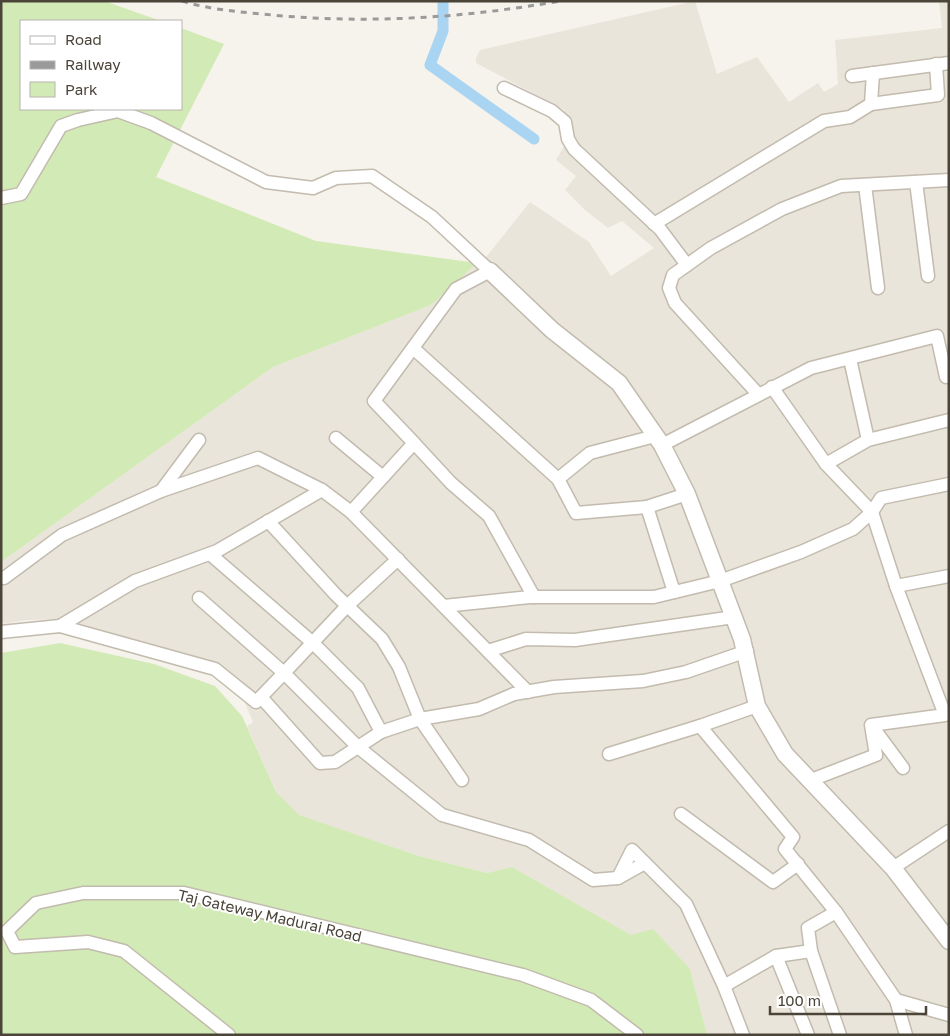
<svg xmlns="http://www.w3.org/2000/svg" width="950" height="1036" font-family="'Golos Text',sans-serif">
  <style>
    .residential { fill: #eae5da }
    .green { fill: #d2eab5 }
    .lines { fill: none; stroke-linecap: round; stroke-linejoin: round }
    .canal { stroke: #a9d4f2; stroke-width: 11 }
    .minor-casing { stroke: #c2bbae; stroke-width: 15 }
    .tertiary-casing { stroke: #c2bbae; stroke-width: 19 }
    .minor { stroke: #fff; stroke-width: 12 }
    .tertiary { stroke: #fff; stroke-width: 16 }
    .rail { stroke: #9a9a9a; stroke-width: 3; stroke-dasharray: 6 6; stroke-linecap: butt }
    .labels { text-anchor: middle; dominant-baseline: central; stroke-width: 4; stroke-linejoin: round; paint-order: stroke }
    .street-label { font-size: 15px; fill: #4b4439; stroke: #fff }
  </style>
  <rect width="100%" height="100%" fill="#f6f3ec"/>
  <path class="residential" d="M 695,1 L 717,74 L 757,57 L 789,102 L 818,83 L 824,92 L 838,84 L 835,40 L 942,28 L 939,1 L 949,1 L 949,1035 L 707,1035 L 690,969 L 512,867 L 487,873 L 419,856 L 298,815 L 276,792 L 247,726 L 253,722 L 242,696 L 217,669 L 195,656 L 62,619 L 28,620 L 1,624 L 1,562 L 273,367 L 431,305 L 477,263 L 483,261 L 530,202 L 589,242 L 611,276 L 654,248 L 622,221 L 608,228 L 585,210 L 565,190 L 576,176 L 556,160 L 572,132 L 569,119 L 563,109 L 476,63 L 476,58 L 480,50 Z"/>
  <g class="green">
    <path d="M 1,1 L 104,1 L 161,21 L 21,21 L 21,109 L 181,109 L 181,28 L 224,44 L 156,177 L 316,241 L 477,263 L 431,305 L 273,367 L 1,562 Z"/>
    <path d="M 60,643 L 154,664 L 215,686 L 242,716 L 276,792 L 299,815 L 419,856 L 487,873 L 512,867 L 631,935 L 653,929 L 690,969 L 707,1035 L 1,1035 L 1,653 Z"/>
  </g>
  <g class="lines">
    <path class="canal" d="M 443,1 L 443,31 L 430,65 L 534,139"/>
    <g class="minor-casing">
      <g id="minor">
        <path d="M 852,76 L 949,63"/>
        <path d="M 504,88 L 552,111 L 565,122 L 568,139 L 574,149 L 660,229 L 687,265"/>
        <path d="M 871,104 L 938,95 L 936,64"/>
        <path d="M 916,182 L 928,276"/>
        <path d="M 865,185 L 878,288"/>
        <path d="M 1,198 L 21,194 L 61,126 L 78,120 L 118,111 L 151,123 L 266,182 L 313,188 L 336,178 L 372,176 L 432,217 L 490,271 L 456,289 L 374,401 L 414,443 L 351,512 L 322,490 L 217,551 L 135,581 L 60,626 L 215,669 L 256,702 L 284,673 L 358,747 L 381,732 L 420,719 L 479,709 L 514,694 L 554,687 L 643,681 L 686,672 L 747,651"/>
        <path d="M 654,224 L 824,121 L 850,117 L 871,104 L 873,73"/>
        <path d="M 413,348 L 558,479"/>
        <path d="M 850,359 L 868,440"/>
        <path d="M 772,387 L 826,464 L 872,512 L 896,586 L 949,576"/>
        <path d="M 758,394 L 675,303 L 669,288 L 673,275 L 711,248 L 782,209 L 841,186 L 949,180"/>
        <path d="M 336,438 L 383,477"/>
        <path d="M 414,443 L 451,483 L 489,516 L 534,597"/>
        <path d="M 662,445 L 811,368 L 937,336 L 946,377"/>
        <path d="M 826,464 L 868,440 L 949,420"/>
        <path d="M 161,491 L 199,440"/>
        <path d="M 647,507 L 576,513 L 558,479 L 590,453 L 655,436"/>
        <path d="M 351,512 L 528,692"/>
        <path d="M 268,521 L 336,595 L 382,639 L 399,667 L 420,719 L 462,780"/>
        <path d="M 210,554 L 313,643 L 358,688 L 381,732"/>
        <path d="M 4,578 L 62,535 L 161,491 L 258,458 L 322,490"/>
        <path d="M 674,592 L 647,507 L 687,494"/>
        <path d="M 199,598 L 284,673 L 347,606 L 398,559"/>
        <path d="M 444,606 L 530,597 L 654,597 L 720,581 L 801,552 L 853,529 L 872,512 L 881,498 L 949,484"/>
        <path d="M 1,632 L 60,626"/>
        <path d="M 488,651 L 526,639 L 575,640 L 734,617"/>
        <path d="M 261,697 L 320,763 L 335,762 L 358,747 L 442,815 L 529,840 L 593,880 L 618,878 L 645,863"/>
        <path d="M 757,706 L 700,726 L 793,837 L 785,849 L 836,912 L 896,1000 L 906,1035"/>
        <path d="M 872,726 L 903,768"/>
        <path d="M 609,754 L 700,726"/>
        <path d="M 811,780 L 876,755 L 871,725 L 945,715 L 896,586"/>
        <path d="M 681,814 L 773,882 L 798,864"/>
        <path d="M 893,868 L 949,831"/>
        <path d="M 618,878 L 632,850 L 686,904 L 724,986 L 743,1035"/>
        <path d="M 836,912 L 808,928 L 811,951 L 840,1035"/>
        <path d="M 776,956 L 808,1035"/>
        <path d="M 724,986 L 776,956 L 811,951"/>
        <path d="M 896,1000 L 949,1015"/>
        <path d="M 229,1035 L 124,951 L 88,942 L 15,947 L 7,931 L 36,903 L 83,893 L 184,893 L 523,975 L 591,1000 L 637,1035"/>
      </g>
    </g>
    <g class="tertiary-casing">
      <path id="tertiary" d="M 490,271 L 552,330 L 619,383 L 662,445 L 687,494 L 742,639 L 757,706 L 785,754 L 893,868 L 949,941"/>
    </g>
    <use href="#minor" class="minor"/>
    <use href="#tertiary" class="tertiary"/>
    <path class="rail" d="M 182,1 C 211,10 241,12 272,15 C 369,24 464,18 560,1"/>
  </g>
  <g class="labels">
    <g class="street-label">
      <text transform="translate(270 915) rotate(13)">Taj Gateway Madurai Road</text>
    </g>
  </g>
  <rect width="950" height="1036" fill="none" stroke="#4b4439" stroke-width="5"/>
  <rect x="20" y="20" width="162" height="90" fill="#ffffff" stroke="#b7b4b0"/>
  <rect x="30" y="36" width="25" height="8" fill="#ffffff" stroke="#b7b4b0"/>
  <text x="65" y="45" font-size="15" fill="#4b4439">Road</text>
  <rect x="30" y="61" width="25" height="8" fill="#9a9a9a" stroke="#b7b4b0"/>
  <text x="65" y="70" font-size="15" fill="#4b4439">Railway</text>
  <rect x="30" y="82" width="25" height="15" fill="#d2eab5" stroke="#b7b4b0"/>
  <text x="65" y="95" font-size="15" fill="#4b4439">Park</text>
  <path d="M770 1006v8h156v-8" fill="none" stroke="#4b4439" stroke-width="2.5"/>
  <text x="778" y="1006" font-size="15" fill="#4b4439" stroke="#ffffff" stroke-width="4" paint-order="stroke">100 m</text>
</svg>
